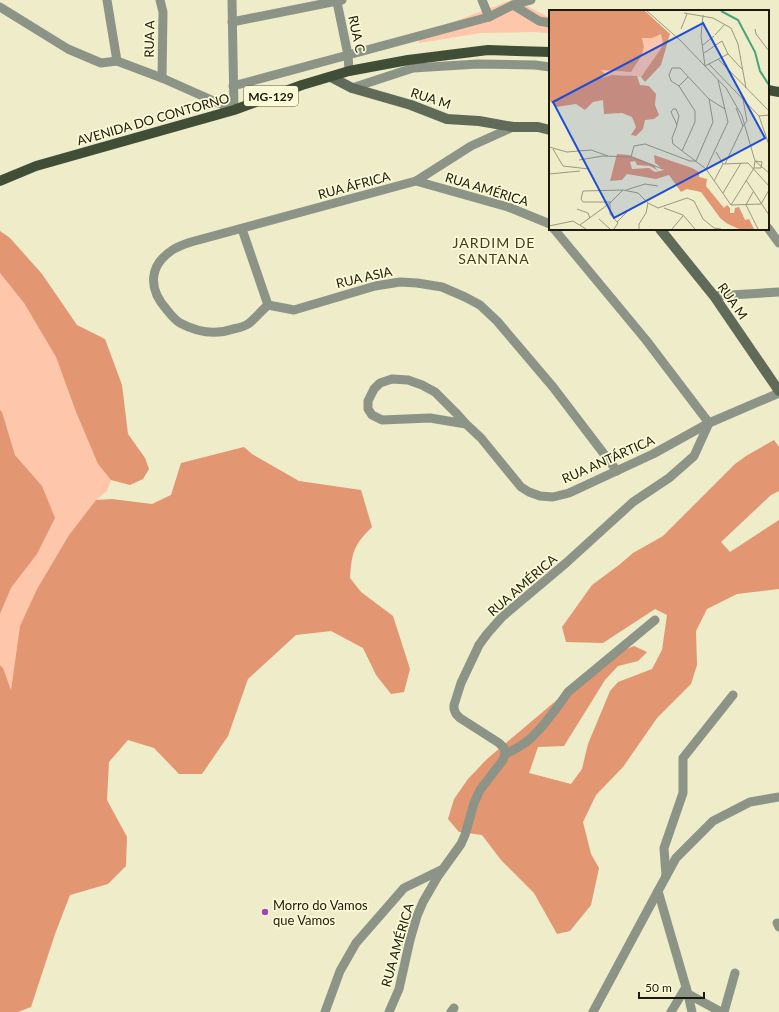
<svg xmlns="http://www.w3.org/2000/svg" width="779" height="1012" font-family="Lato,sans-serif">
  <style>
    .green { fill: #fec6aa }
    .forest { fill: #e29671 }
    .lines { fill: none; stroke-linecap: round; stroke-linejoin: round }
    .street { stroke: #8b9487; stroke-width: 9 }
    .secondary { stroke: #5f6b58; stroke-width: 10 }
    .primary { stroke: #404e38; stroke-width: 10 }
    .poi-dot { fill: #9f47b3; stroke: #fbfad6; stroke-width: 1.5 }
    .labels { text-anchor: middle; dominant-baseline: central; stroke-width: 3.5; stroke-linejoin: round; paint-order: stroke }
    .shield { fill: #fbfad6; stroke: #5e5d49; stroke-width: 1 }
    .shield-label { font-size: 12px; font-weight: bold; fill: #1b1a0d }
    .street-label { font-size: 13px; fill: #1b1a0d; stroke: #fbfad6 }
    .poi-label { font-size: 13px; fill: #1b1a0d; stroke: #fbfad6; text-anchor: start }
    .neighbourhood-label { font-size: 14px; letter-spacing: 1px; fill: #3e3c1e; stroke: #fbfad6 }
    .inset-river { fill: none; stroke: #48a37d; stroke-width: 2 }
    .inset-road { fill: none; stroke: #9a987e; stroke-width: 1 }
    .view { fill: #1d4ed8; fill-opacity: 0.15; stroke: #1d4ed8; stroke-width: 2 }
    .inset-edge { fill: none; stroke: #1b1a0d; stroke-width: 2 }
  </style>
  <rect width="100%" height="100%" fill="#eeecc9"/>
  <g class="green">
    <path d="M 512,0 C 524,2 537,13 550,17 L 550,33 L 534,32 L 481,33 L 419,43 L 418,35 Z"/>
    <path d="M 0,273 L 24,303 L 56,357 L 76,412 L 98,464 L 111,480 L 107,491 L 96,500 L 69,535 L 37,589 L 20,627 L 11,691 L 3,668 L 0,665 L 0,614 L 11,588 L 37,554 L 42,486 L 15,455 L 2,412 L 0,410 Z"/>
  </g>
  <g class="forest">
    <path d="M 0,231 L 10,238 L 42,274 L 77,325 L 105,339 L 122,385 L 128,434 L 145,458 L 149,469 L 143,479 L 130,485 L 111,480 L 98,464 L 76,412 L 56,357 L 24,303 L 0,273 Z"/>
    <path d="M 0,410 L 2,412 L 15,455 L 42,486 L 55,518 L 37,554 L 11,588 L 0,614 Z"/>
    <path d="M 774,440 L 779,447 L 779,491 L 771,495 L 721,542 L 730,552 L 779,520 L 779,589 L 737,594 L 707,609 L 696,631 L 697,665 L 691,684 L 657,718 L 623,767 L 596,795 L 583,822 L 591,854 L 599,868 L 591,905 L 570,931 L 557,934 L 534,893 L 501,860 L 482,835 L 459,832 L 448,819 L 454,799 L 468,779 L 487,759 L 609,656 L 634,646 L 647,652 L 638,661 L 618,666 L 605,680 L 564,746 L 538,747 L 529,773 L 571,784 L 582,769 L 588,744 L 610,691 L 618,682 L 652,669 L 662,650 L 667,615 L 655,609 L 603,643 L 566,642 L 562,627 L 592,585 L 619,565 L 633,553 L 663,536 L 735,464 L 746,456 Z"/>
    <path d="M 244,447 L 252,454 L 299,481 L 361,490 L 372,527 C 353,546 352,552 350,578 L 361,592 L 393,616 L 410,669 L 404,692 L 391,694 L 376,675 L 363,648 L 331,631 L 296,635 L 248,679 L 228,736 L 202,774 L 179,774 L 154,748 L 128,740 L 109,762 L 107,800 L 127,837 L 126,866 L 108,884 L 70,895 L 55,934 L 31,1007 L 18,1012 L 0,1012 L 0,665 L 3,668 L 11,690 L 20,626 L 37,589 L 69,535 L 96,500 L 112,499 L 152,504 L 171,495 L 181,463 Z"/>
  </g>
  <g class="lines">
    <g class="street">
      <path d="M 107,0 L 117,61"/>
      <path d="M 160,0 L 163,12 L 162,78"/>
      <path d="M 482,0 L 489,17"/>
      <path d="M 337,2 L 348,55 L 349,71"/>
      <path d="M 513,5 L 539,21 L 550,23"/>
      <path d="M 0,7 L 68,49 L 101,63 L 117,61 L 162,78 L 234,110 L 232,0"/>
      <path d="M 232,22 L 342,0"/>
      <path d="M 233,86 L 489,17 L 513,5 L 531,0"/>
      <path d="M 352,88 L 413,68 L 478,64 L 535,65 L 550,67"/>
      <path d="M 513,127 L 471,146 L 416,181 L 191,242 C 185,244 179,246 174,249 C 148,265 148,289 167,310 C 171,315 175,320 180,323 C 197,332 216,335 233,329 C 238,328 244,327 248,324 C 255,319 261,311 268,305 L 294,310 L 375,286 L 400,282 L 417,283 L 442,287 L 465,297 L 480,305 L 497,321 L 553,387 L 617,471"/>
      <path d="M 416,181 L 508,207 L 550,224"/>
      <path d="M 768,228 L 779,243"/>
      <path d="M 242,229 L 268,305"/>
      <path d="M 714,296 L 779,292"/>
      <path d="M 466,424 L 430,418 L 382,420 L 372,415 L 368,409 L 368,401 L 374,389 L 380,383 L 392,379 L 408,380 L 422,385 L 435,392 L 457,414 L 466,424 L 481,438 L 521,487 L 529,492 L 540,496 L 553,497 L 569,493 L 653,454 L 709,423 L 779,393"/>
      <path d="M 505,754 C 514,750 522,746 530,739 C 544,726 557,708 568,692 L 655,620"/>
      <path d="M 666,876 L 664,848 L 683,793 L 683,758 L 733,695"/>
      <path d="M 658,891 L 676,858 L 713,821 L 750,802 L 779,797"/>
      <path d="M 777,923 L 779,927"/>
      <path d="M 688,994 L 721,1012"/>
      <path d="M 325,1012 L 340,971 L 356,943 L 404,888 L 441,870"/>
      <path d="M 389,1012 L 399,989 L 410,940 L 417,916 L 423,902 L 438,876 L 461,844 L 465,835 L 474,803 L 480,790 L 503,760 L 505,754 L 504,748 L 499,743 L 460,718 L 456,714 L 454,709 L 454,705 L 461,683 L 479,645 L 487,634 L 502,617 L 566,563 L 633,502 L 669,478 L 694,456 L 709,423 L 646,340 L 554,229"/>
      <path d="M 451,1012 L 454,1008"/>
      <path d="M 593,1012 L 658,891 L 688,994 L 692,1012"/>
      <path d="M 671,1012 L 686,987"/>
      <path d="M 724,1012 L 735,973"/>
    </g>
    <g class="secondary">
      <path d="M 331,77 L 352,88 L 411,105 L 447,119 L 479,121 L 513,127 L 538,127 L 550,130"/>
      <path d="M 660,229 L 714,296 L 779,391"/>
    </g>
    <g class="primary">
      <path d="M 768,90 L 779,92"/>
      <path d="M 0,181 L 36,166 L 234,110 L 302,85 L 349,71 L 408,60 L 488,50 L 550,52"/>
    </g>
  </g>
  <circle class="poi-dot" cx="265" cy="912" r="4"/>
  <g class="labels">
    <rect class="shield" x="244" y="86" width="54" height="20" rx="3"/>
    <g class="shield-label">
      <text x="271" y="96">MG-129</text>
    </g>
    <g class="street-label">
      <text transform="translate(357 34) rotate(78)">RUA C</text>
      <text transform="translate(149 39) rotate(-89)">RUA A</text>
      <text transform="translate(431 98) rotate(18)">RUA M</text>
      <text transform="translate(153 119) rotate(-16)">AVENIDA DO CONTORNO</text>
      <text transform="translate(354 185) rotate(-15)">RUA ÁFRICA</text>
      <text transform="translate(487 189) rotate(17)">RUA AMÉRICA</text>
      <text transform="translate(364 277) rotate(-13)">RUA ASIA</text>
      <text transform="translate(733 301) rotate(55)">RUA M</text>
      <text transform="translate(608 459) rotate(-24)">RUA ANTÁRTICA</text>
      <text transform="translate(522 585) rotate(-41)">RUA AMÉRICA</text>
      <text transform="translate(397 945) rotate(-74)">RUA AMÉRICA</text>
    </g>
    <g class="poi-label">
      <text x="273" y="905">Morro do Vamos<tspan x="273" dy="15">que Vamos</tspan></text>
    </g>
    <g class="neighbourhood-label">
      <text x="494" y="242">JARDIM DE<tspan x="494" dy="16">SANTANA</tspan></text>
    </g>
  </g>
  <g transform="translate(549 10)">
    <rect width="220" height="220" fill="#eeecc9"/>
    <path d="M 112,24 L 114,34 L 111,40 L 92,67 L 70,65 L 52,69 L 53,59 L 75,62 L 85,57 L 93,45 L 95,37 L 93,28 Z" fill="#fec6aa"/>
    <path d="M 0,1 L 96,1 L 121,24 L 112,55 L 96,72 L 92,67 L 111,40 L 114,34 L 112,24 L 103,28 L 93,28 L 95,37 L 93,45 L 82,62 L 52,60 L 56,64 L 53,68 L 63,65 L 88,66 L 91,75 L 100,76 L 107,84 L 106,95 L 110,105 L 105,109 L 96,110 L 94,119 L 87,126 L 82,125 L 87,117 L 83,107 L 73,103 L 55,104 L 54,90 L 44,92 L 36,100 L 27,94 L 7,97 L 0,90 ZM 68,144 L 80,145 L 105,155 L 108,160 L 101,156 L 88,155 L 86,151 L 81,152 L 83,159 L 100,158 L 106,162 L 115,160 L 106,153 L 105,145 L 143,158 L 150,162 L 150,167 L 158,169 L 157,176 L 175,198 L 178,195 L 181,198 L 181,203 L 185,203 L 186,198 L 190,197 L 196,210 L 200,209 L 205,219 L 190,219 L 179,214 L 172,209 L 152,182 L 138,179 L 132,182 L 120,165 L 107,169 L 78,164 L 73,170 L 61,171 Z" fill="#e29671"/>
    <path class="inset-river" d="M 172,1 L 189,10 L 206,42 L 211,61 L 220,75"/>
    <path class="inset-road" d="M 98,1 L 132,31 L 177,78 L 193,106 L 206,151 L 220,163M 135,3 L 164,8 L 182,18 L 189,34 L 197,78M 154,5 L 152,26 L 156,56 L 179,44 L 193,59M 132,19 L 138,4M 206,19 L 207,24 L 220,41M 166,25 L 176,14M 154,35 L 165,26M 155,43 L 173,31 L 179,44M 169,49 L 220,101M 160,54 L 210,106 L 220,105M 130,76 L 139,67M 194,89 L 198,111 L 194,116M 210,106 L 220,135M 128,115 L 122,102 L 124,99 L 127,99 L 130,106 L 127,118 L 123,128 L 124,134 L 157,159 L 182,195 L 212,194 L 220,180M 0,137 L 18,142 L 42,140 L 59,146M 4,139 L 14,156 L 40,159M 133,141 L 146,112 L 146,101 L 130,76 L 122,71 L 120,65 L 123,58 L 131,58 L 160,89 L 176,99M 167,142 L 174,154M 82,147 L 114,159M 30,150 L 54,146 L 82,147 L 85,136 L 96,134 L 141,151 L 147,151 L 164,112 L 160,89M 174,154 L 199,153 L 220,176M 176,154 L 194,116 L 187,98M 205,158 L 206,151 L 213,152M 205,158 L 212,158 L 213,152M 157,159 L 179,112 L 169,70M 0,164 L 31,161M 197,170 L 220,205M 165,171 L 174,154M 74,180 L 89,183 L 99,193 L 109,198 L 138,188 L 145,191 L 154,209 L 165,218 L 172,219M 77,180 L 96,174 L 109,176M 174,183 L 192,153M 61,193 L 61,204 L 69,213 L 65,219M 182,195 L 205,158M 197,195 L 209,219M 197,195 L 204,182M 115,198 L 134,205 L 146,219M 28,199 L 39,203 L 41,208M 50,209 L 61,219M 68,212 L 79,201M 31,215 L 61,193 L 74,180 L 34,181 L 32,189 L 34,192 L 62,192M 0,216 L 24,211 L 37,219M 90,219 L 90,214 L 97,203 L 99,193M 123,219 L 134,206"/>
    <path class="view" d="M 154,13 L 216,128 L 65,208 L 4,92 Z"/>
    <rect width="220" height="220" class="inset-edge"/>
  </g>
  <path d="M639 992v6h65v-6" fill="none" stroke="#1b1a0d" stroke-width="2"/>
  <text x="645" y="992" font-size="12" fill="#1b1a0d" stroke="#fbfad6" stroke-width="3" paint-order="stroke">50 m</text>
</svg>
